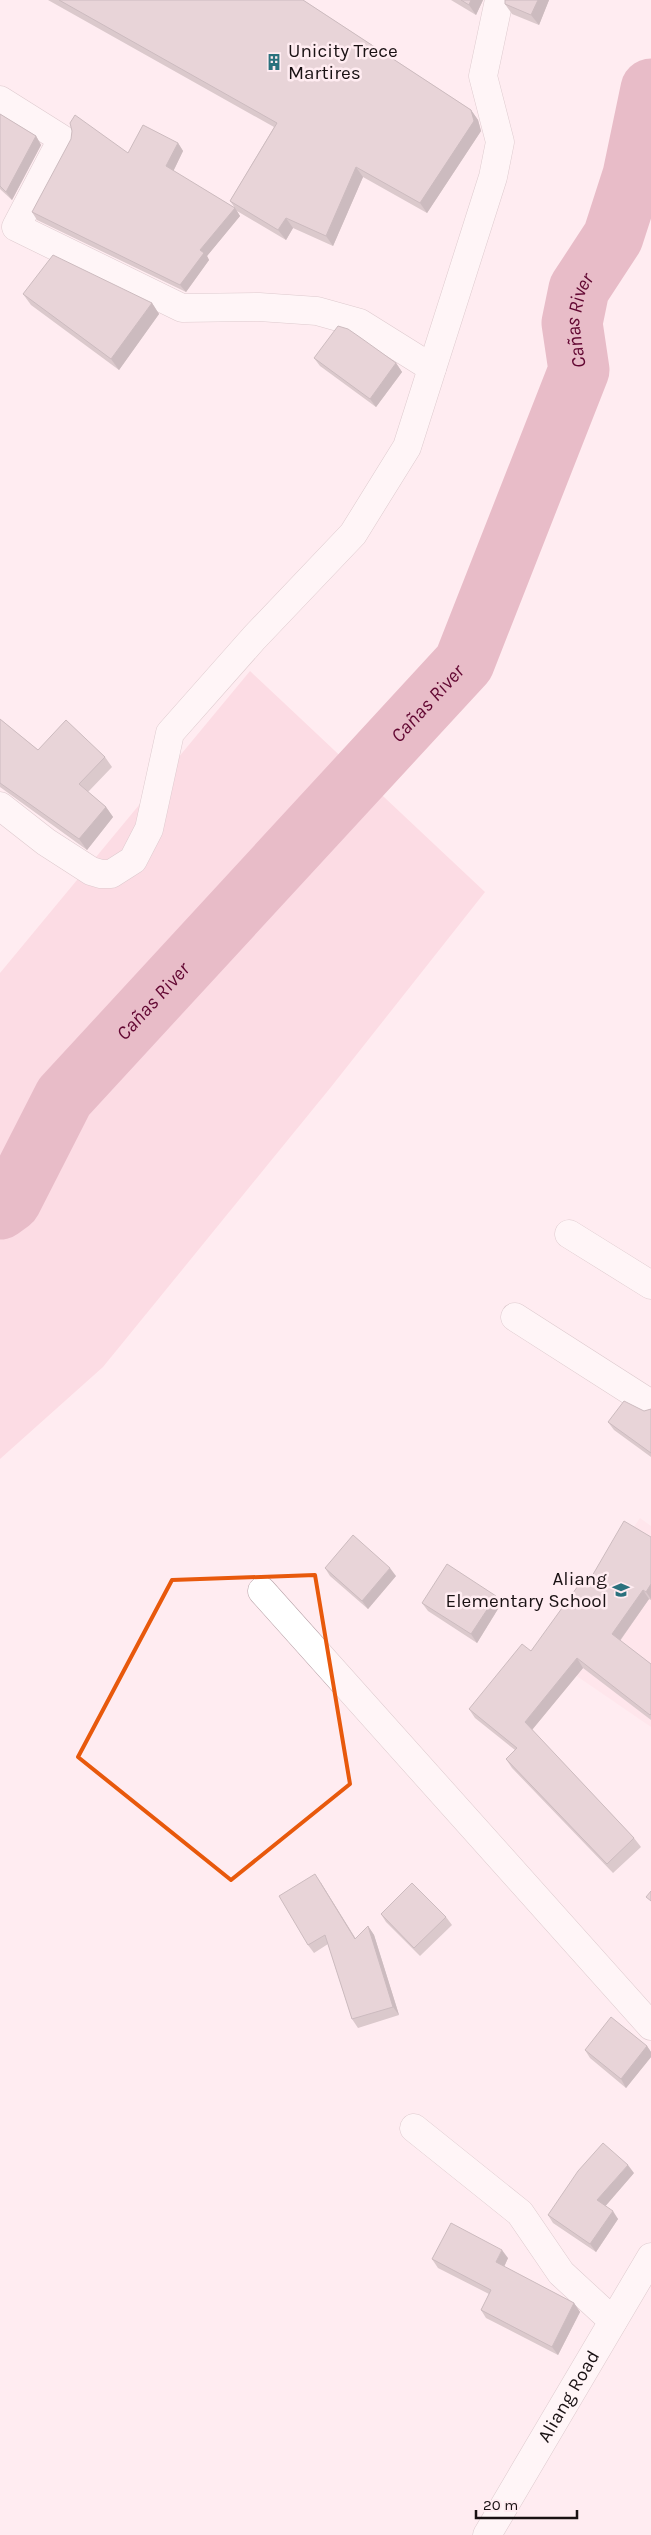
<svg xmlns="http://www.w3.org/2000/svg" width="651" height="2535" font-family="Karla,sans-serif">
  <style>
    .built { fill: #fedee7 }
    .green { fill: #f9c7d5 }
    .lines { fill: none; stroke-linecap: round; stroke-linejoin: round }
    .river { stroke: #cc8298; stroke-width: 61 }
    .minor-casing { stroke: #b6a0a6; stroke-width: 29 }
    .tertiary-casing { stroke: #b6a0a6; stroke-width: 29 }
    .minor { stroke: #fff; stroke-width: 28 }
    .tertiary { stroke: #fff; stroke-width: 28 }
    .wall { fill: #af9da1 }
    .shaded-wall { fill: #8f7f83 }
    .building { fill: #ccb6bb; stroke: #8f7f83 }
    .marked { fill: none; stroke: #e8590c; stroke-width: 4; stroke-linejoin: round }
    .labels { text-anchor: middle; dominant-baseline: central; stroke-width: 5; stroke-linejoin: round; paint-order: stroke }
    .poi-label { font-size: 19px; fill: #191113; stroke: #ffecf1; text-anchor: start }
    .street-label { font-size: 19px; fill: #191113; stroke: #ffecf1 }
    .water-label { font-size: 20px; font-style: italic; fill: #620732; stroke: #ffecf1 }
  </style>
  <rect width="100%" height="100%" fill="#ffecf1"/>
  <path class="built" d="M 640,1518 L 651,1526 L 651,1727 L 546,1655 Z"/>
  <path class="green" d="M 250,671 L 485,892 L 331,1087 L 103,1367 L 0,1459 L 0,973 Z"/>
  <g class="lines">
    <path class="river" id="s1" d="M 0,1209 L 11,1201 L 64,1097 L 464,663 L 579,370 L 572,323 L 579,289 L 613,237 L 633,175 L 651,89"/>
    <g class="minor-casing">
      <g id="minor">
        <path d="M 0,100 L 62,139 L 16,227 L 182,308 L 259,307 L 317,311 L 360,323 L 432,368"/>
        <path d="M 0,806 L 46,842 L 91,871 L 101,874 L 111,874 L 133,860 L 149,829 L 170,733 L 254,638 L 353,534 L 407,447 L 493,177 L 500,142 L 483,76 L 499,0"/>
        <path d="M 569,1234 L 651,1285"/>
        <path d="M 515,1317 L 651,1404"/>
        <path d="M 262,1591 L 651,2026"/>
        <path d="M 414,2128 L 520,2213 L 561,2273 L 613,2321"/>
      </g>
    </g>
    <g class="tertiary-casing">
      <g id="tertiary">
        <path id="s2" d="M 487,2535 L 651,2257"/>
      </g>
    </g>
    <use href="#minor" class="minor"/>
    <use href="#tertiary" class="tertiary"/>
  </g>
  <g class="wall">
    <path d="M 48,0 L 303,0 L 471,110 L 478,120 L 481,131 L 427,213 L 363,177 L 333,246 L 293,228 L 286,240 L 237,211 L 240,216 L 207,256 L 209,260 L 186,292 L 37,220 L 32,212 L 128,153 L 178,143 L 183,151 L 173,171 L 235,208 L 230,201 L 274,127 Z"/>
    <path d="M 451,0 L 483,0 L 476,15 Z"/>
    <path d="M 505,0 L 549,0 L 539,25 L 512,14 L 505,4 Z"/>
    <path d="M 0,114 L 36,136 L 41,145 L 12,200 L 0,189 Z"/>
    <path d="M 23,294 L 152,303 L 159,314 L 119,370 L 31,305 Z"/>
    <path d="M 314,358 L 396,363 L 402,372 L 376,407 L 320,366 Z"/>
    <path d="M 0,719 L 38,750 L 105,757 L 112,767 L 88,792 L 106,807 L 113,817 L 87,850 L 0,787 Z"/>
    <path d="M 651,1409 L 651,1457 L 614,1430 L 608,1422 Z"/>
    <path d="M 651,1537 L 651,1600 L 649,1599 L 620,1641 L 651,1664 L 651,1720 L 583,1668 L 532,1730 L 634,1838 L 641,1847 L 613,1873 L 512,1768 L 506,1759 L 515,1750 L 475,1718 L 469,1709 L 531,1651 L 588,1583 Z"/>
    <path d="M 325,1568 L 396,1576 L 368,1609 L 330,1576 Z"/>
    <path d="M 422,1603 L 501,1604 L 477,1643 L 428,1611 Z"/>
    <path d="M 321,1883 L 356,1939 L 368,1926 L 374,1935 L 399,2015 L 358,2028 L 352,2019 L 328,1944 L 314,1953 L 308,1945 Z"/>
    <path d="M 381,1914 L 446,1917 L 452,1925 L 420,1956 L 386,1922 Z"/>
    <path d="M 647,2046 L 651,2052 L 651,2057 L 626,2088 L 590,2058 L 585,2050 Z"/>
    <path d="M 634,2173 L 605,2206 L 618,2219 L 596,2252 L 553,2223 L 548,2215 Z"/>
    <path d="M 508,2258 L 504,2267 L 574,2303 L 580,2312 L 558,2355 L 486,2318 L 481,2310 L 489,2294 L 438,2268 L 432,2259 Z"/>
  </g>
  <g class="shaded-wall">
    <path d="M 471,0 L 483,0 L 476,15 L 469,5 Z"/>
    <path d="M 538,0 L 549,0 L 539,25 L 531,15 Z"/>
    <path d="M 471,110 L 478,120 L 481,131 L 427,213 L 420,203 Z"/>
    <path d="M 36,136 L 41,145 L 12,200 L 6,192 Z"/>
    <path d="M 178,143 L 183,151 L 172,174 L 166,166 Z"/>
    <path d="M 356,167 L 363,177 L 333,246 L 326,236 Z"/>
    <path d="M 235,208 L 240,216 L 207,256 L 209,260 L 186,292 L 180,285 L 200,250 Z"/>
    <path d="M 286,218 L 293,228 L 286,240 L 278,230 Z"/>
    <path d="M 152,303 L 159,314 L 119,370 L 111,359 Z"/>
    <path d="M 396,363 L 402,372 L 376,407 L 370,399 Z"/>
    <path d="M 106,807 L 113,817 L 87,850 L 79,839 Z"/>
    <path d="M 390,1568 L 396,1576 L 368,1609 L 362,1601 Z"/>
    <path d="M 651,1584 L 651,1599 L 646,1592 Z"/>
    <path d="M 643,1590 L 649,1599 L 618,1643 L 612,1634 Z"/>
    <path d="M 496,1596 L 501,1604 L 477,1643 L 471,1634 Z"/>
    <path d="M 577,1658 L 583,1668 L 531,1731 L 525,1722 Z"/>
    <path d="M 315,1874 L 321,1883 L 361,1948 L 355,1939 Z"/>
    <path d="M 368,1926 L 374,1935 L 399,2015 L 393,2007 Z"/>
    <path d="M 647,2046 L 651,2052 L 651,2057 L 626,2088 L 621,2079 Z"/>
    <path d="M 628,2165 L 634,2173 L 603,2209 L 597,2200 Z"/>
    <path d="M 613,2211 L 618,2219 L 596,2252 L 590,2244 Z"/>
    <path d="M 502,2250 L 508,2258 L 502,2271 L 496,2262 Z"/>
    <path d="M 574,2303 L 580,2312 L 558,2355 L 552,2347 Z"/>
  </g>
  <g class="building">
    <path d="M 59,0 L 303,0 L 471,110 L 474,121 L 420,203 L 356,167 L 326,236 L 286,218 L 278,230 L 230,201 L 277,123 Z"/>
    <path d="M 461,0 L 471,0 L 469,5 Z"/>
    <path d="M 505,0 L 538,0 L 531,15 L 505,4 Z"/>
    <path d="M 0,114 L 36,136 L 6,192 L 0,186 Z"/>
    <path d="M 75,115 L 128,153 L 143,125 L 178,143 L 166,166 L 235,208 L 200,250 L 204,253 L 180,285 L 32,212 L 71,139 L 72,131 L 70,123 Z"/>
    <path d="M 53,255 L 152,303 L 111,359 L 23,294 Z"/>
    <path d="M 338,326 L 348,329 L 361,338 L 396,363 L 370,399 L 314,358 Z"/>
    <path d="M 0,719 L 38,750 L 66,720 L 105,757 L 79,784 L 106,807 L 79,839 L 0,783 Z"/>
    <path d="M 624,1401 L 644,1411 L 651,1409 L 651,1453 L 608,1422 Z"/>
    <path d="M 624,1521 L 651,1537 L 651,1584 L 646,1592 L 643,1590 L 612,1634 L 651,1664 L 651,1714 L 650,1715 L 577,1658 L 525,1722 L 634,1838 L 607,1864 L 506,1759 L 517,1748 L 469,1709 L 522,1644 L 531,1651 L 583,1579 L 588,1583 Z"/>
    <path d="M 353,1535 L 390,1568 L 362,1601 L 325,1568 Z"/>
    <path d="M 447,1564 L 496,1596 L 471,1634 L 422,1603 Z"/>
    <path d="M 315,1874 L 355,1939 L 368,1926 L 393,2007 L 352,2019 L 325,1935 L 308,1945 L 279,1896 Z"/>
    <path d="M 412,1883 L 446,1917 L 414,1948 L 381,1914 Z"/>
    <path d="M 651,1891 L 651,1901 L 646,1897 Z"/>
    <path d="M 611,2017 L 647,2046 L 621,2079 L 585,2050 Z"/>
    <path d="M 603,2143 L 628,2165 L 597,2200 L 613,2211 L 590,2244 L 548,2215 L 578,2171 Z"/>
    <path d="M 451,2223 L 502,2250 L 496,2262 L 574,2303 L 552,2347 L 481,2310 L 491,2290 L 432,2259 Z"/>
  </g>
  <path d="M0 0H651V2535H0ZM 315,1575 L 350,1784 L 231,1880 L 78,1757 L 172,1580 Z" fill="#ffecf1" fill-opacity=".55" fill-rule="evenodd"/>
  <path class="marked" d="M 315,1575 L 350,1784 L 231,1880 L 78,1757 L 172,1580 Z"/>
  <defs>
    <g id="building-bare" transform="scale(1.35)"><path d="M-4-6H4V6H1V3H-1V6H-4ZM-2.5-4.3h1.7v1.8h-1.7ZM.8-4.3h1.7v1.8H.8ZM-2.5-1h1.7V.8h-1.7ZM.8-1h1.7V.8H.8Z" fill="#2a717d" stroke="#ffecf1" stroke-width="2.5" paint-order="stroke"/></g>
    <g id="school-bare" transform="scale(1.35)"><path d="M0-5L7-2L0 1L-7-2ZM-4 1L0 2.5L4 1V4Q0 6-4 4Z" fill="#2a717d" stroke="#ffecf1" stroke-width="2.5" paint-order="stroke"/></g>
  </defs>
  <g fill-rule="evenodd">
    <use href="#building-bare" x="274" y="62"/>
    <use href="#school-bare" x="621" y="1590"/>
  </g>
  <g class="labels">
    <g class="poi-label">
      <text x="288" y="51">Unicity Trece<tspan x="288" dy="22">Martires</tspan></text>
      <text x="607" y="1579" text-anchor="end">Aliang<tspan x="607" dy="22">Elementary School</tspan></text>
    </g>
    <g class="street-label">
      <text stroke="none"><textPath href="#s2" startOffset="161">Aliang Road</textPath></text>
    </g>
    <g class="water-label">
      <text stroke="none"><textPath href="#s1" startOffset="1086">Cañas River</textPath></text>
      <text stroke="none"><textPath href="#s1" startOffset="666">Cañas River</textPath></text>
      <text stroke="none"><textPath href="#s1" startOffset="261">Cañas River</textPath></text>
    </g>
  </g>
  <path d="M476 2510v8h101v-8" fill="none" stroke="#191113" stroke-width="2.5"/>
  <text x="483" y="2510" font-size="15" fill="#191113" stroke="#ffecf1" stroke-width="4" paint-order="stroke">20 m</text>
</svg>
